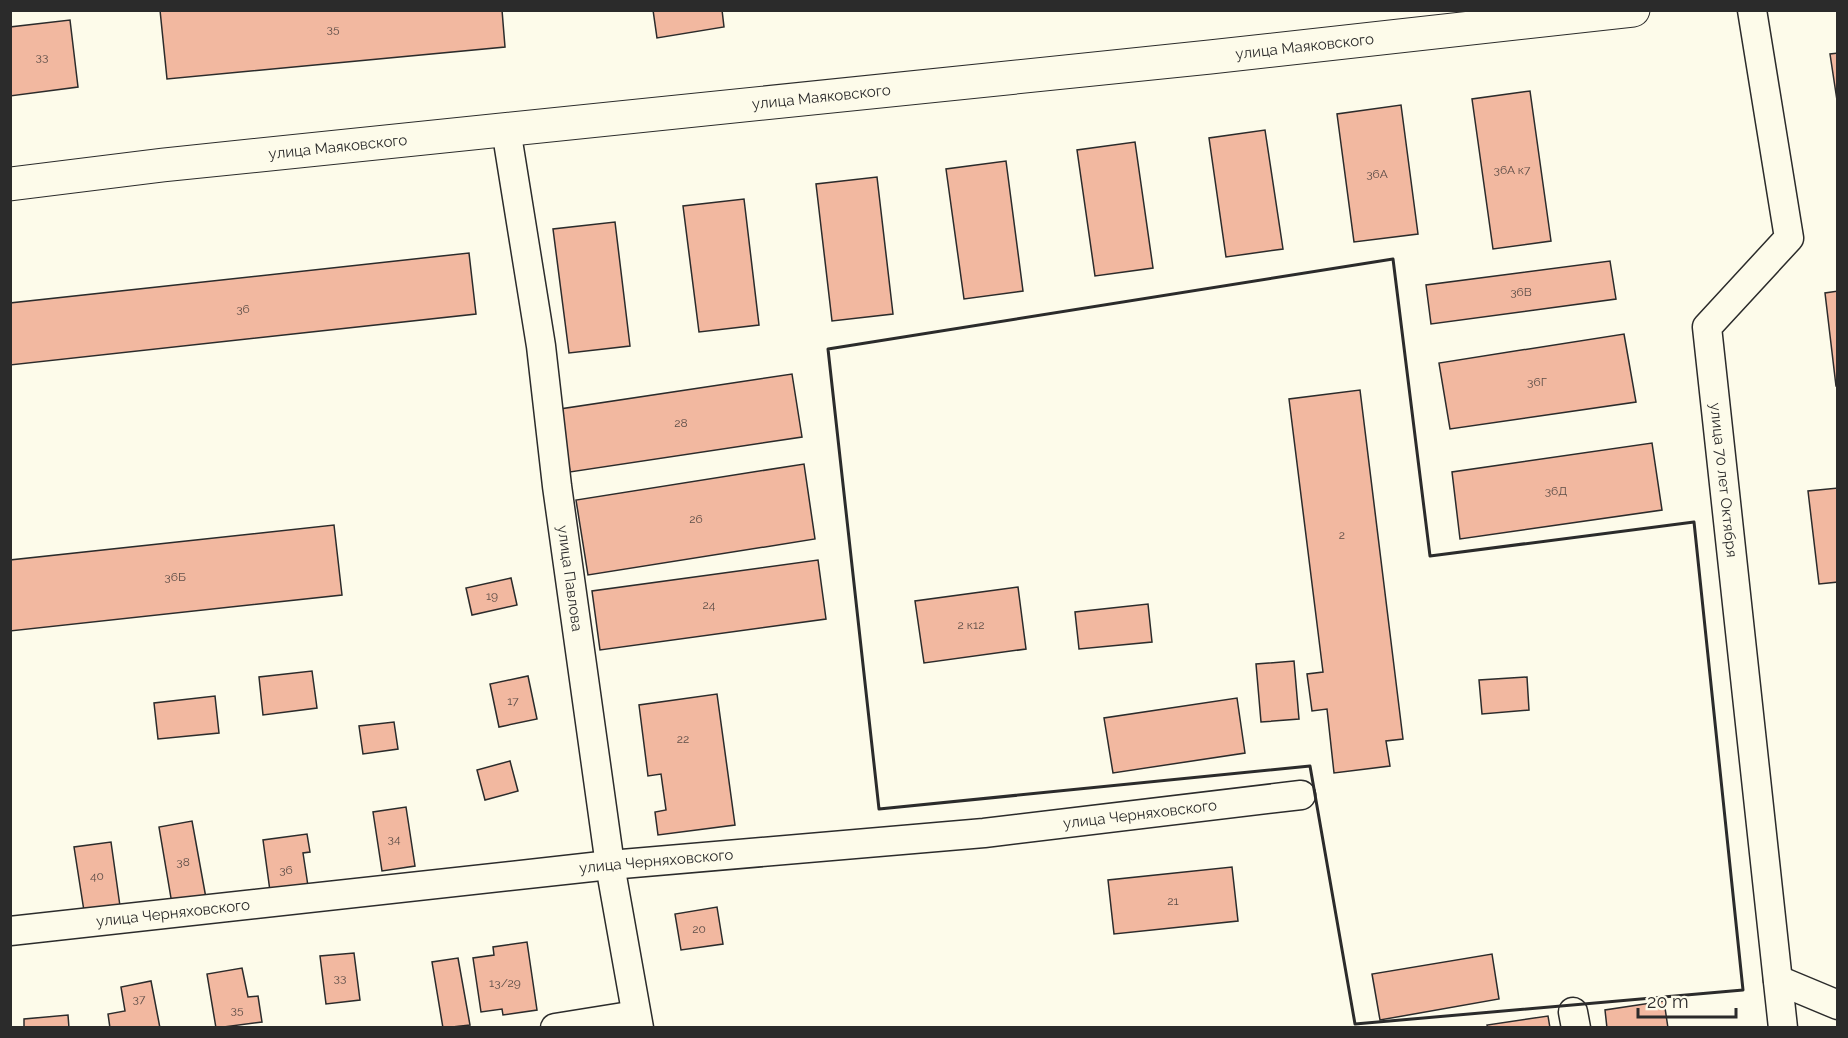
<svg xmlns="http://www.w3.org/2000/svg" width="1848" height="1038" font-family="Raleway,sans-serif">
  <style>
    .building { fill: #f2b8a0; stroke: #2b2b2b; stroke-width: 1.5 }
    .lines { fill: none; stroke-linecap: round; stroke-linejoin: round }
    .minor-casing { stroke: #2b2b2b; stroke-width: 31 }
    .tertiary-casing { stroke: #2b2b2b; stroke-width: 35 }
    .minor { stroke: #fdfbea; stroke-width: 28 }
    .tertiary { stroke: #fdfbea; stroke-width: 33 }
    .wall { stroke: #2b2b2b; stroke-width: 3 }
    .labels { text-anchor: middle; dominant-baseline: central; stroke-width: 4.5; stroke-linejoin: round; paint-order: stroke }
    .number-label { font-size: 12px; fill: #5d4e48 }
    .street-label { font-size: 15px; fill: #2b2b2b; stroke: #fdfbea }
  </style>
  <rect width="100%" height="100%" fill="#fdfbea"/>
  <g class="building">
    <path d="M 160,10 L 502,10 L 505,47 L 167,79 Z"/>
    <path d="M 653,10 L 722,10 L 724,27 L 657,38 Z"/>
    <path d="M 70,20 L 78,87 L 10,96 L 10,27 Z"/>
    <path d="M 1838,53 L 1838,107 L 1830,54 Z"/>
    <path d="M 1530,91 L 1551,241 L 1493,249 L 1472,99 Z"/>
    <path d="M 1401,105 L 1418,234 L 1354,242 L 1337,114 Z"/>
    <path d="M 1265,130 L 1283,249 L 1226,257 L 1209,138 Z"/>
    <path d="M 1135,142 L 1153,268 L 1095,276 L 1077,150 Z"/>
    <path d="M 1006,161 L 1023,291 L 964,299 L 946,169 Z"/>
    <path d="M 877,177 L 893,314 L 832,321 L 816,184 Z"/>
    <path d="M 744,199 L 759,325 L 699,332 L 683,206 Z"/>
    <path d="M 615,222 L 630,346 L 569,353 L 553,229 Z"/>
    <path d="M 469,253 L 476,314 L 10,365 L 10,303 Z"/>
    <path d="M 1610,261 L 1616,299 L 1431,324 L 1426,285 Z"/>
    <path d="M 1838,291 L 1838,386 L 1836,386 L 1825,293 Z"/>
    <path d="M 1624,334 L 1636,402 L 1450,429 L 1439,363 Z"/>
    <path d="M 792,374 L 802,437 L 570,472 L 560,409 Z"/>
    <path d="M 1360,390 L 1403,739 L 1386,741 L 1390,766 L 1334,773 L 1327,709 L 1312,711 L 1307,674 L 1323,672 L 1289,399 Z"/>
    <path d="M 1652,443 L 1662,510 L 1460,539 L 1452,472 Z"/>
    <path d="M 804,464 L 815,539 L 588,575 L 576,500 Z"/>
    <path d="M 1838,488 L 1838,582 L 1819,584 L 1808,491 Z"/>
    <path d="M 334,525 L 342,595 L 10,631 L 10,560 Z"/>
    <path d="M 818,560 L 826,619 L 600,650 L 592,591 Z"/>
    <path d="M 511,578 L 517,605 L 472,615 L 466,588 Z"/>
    <path d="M 1018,587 L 1026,649 L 924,663 L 915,601 Z"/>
    <path d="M 1148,604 L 1152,642 L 1079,649 L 1075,612 Z"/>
    <path d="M 1294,661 L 1299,719 L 1261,722 L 1256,664 Z"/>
    <path d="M 312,671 L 317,708 L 263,715 L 259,677 Z"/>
    <path d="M 528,676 L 537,719 L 499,727 L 490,684 Z"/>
    <path d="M 1527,677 L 1529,710 L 1482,714 L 1479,680 Z"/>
    <path d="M 717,694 L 735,825 L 658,835 L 655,812 L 666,810 L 661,774 L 648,776 L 639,705 Z"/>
    <path d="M 215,696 L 219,733 L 158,739 L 154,703 Z"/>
    <path d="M 1237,698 L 1245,753 L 1113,773 L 1104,718 Z"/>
    <path d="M 394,722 L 398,749 L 363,754 L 359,726 Z"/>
    <path d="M 510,761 L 518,791 L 485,800 L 477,770 Z"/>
    <path d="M 406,807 L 415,866 L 382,871 L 373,812 Z"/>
    <path d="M 192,821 L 206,898 L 172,904 L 159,827 Z"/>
    <path d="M 307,834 L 310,852 L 303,853 L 308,886 L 270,891 L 263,840 Z"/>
    <path d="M 111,842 L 120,906 L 84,911 L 74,847 Z"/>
    <path d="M 1232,867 L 1238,921 L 1114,934 L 1108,880 Z"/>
    <path d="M 717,907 L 723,944 L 681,950 L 675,914 Z"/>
    <path d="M 527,942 L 537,1010 L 503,1015 L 502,1009 L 481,1012 L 473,958 L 494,955 L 493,947 Z"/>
    <path d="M 354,953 L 360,1000 L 326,1004 L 320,956 Z"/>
    <path d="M 1492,954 L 1499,999 L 1380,1020 L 1372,974 Z"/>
    <path d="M 458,958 L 470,1025 L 443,1028 L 432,962 Z"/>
    <path d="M 242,968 L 248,997 L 258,996 L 262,1022 L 216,1028 L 207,974 Z"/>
    <path d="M 151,981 L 160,1028 L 110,1028 L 108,1014 L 125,1011 L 121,987 Z"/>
    <path d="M 1664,1001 L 1668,1028 L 1607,1028 L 1605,1010 Z"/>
    <path d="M 68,1015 L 69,1028 L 24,1028 L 24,1019 Z"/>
    <path d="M 1548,1016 L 1550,1028 L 1488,1028 L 1487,1025 Z"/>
  </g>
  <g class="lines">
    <g class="minor-casing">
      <g id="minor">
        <path id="s1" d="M 1752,10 L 1789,238 L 1707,327 L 1783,1028"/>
        <path id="s2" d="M 506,129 L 541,346 L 557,486 L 610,865 L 639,1028"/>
        <path id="s3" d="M 10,931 L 610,865 L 984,833 L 1301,795"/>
        <path d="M 1778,980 L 1838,1005"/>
        <path d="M 1573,1012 L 1576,1028"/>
        <path d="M 555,1028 L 636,1015"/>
      </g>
    </g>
    <g class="tertiary-casing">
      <g id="tertiary">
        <path id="s4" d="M 10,184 L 163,165 L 1210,57 L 1633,10"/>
      </g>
    </g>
    <use href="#minor" class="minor"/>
    <use href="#tertiary" class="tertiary"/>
    <path class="wall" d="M 1393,259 L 1430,556 L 1694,522 L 1743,990 L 1355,1024 L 1310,766 L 879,809 L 828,349 Z"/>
  </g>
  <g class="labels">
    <g class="number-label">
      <text x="333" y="29">35</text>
      <text x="42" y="57">33</text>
      <text x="1512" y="170">36А к7</text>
      <text x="1377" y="174">36А</text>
      <text x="1521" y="292">36В</text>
      <text x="243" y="309">36</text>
      <text x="1537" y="382">36Г</text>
      <text x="681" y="423">28</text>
      <text x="1556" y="491">36Д</text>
      <text x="696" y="519">26</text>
      <text x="1342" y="535">2</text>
      <text x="175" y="577">36Б</text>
      <text x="492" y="596">19</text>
      <text x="709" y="605">24</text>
      <text x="971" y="625">2 к12</text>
      <text x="513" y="701">17</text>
      <text x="683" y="739">22</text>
      <text x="394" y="839">34</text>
      <text x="183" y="862">38</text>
      <text x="286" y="870">36</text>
      <text x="97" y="876">40</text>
      <text x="1173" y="901">21</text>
      <text x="699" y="929">20</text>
      <text x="340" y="978">33</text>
      <text x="505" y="983">13/29</text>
      <text x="139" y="999">37</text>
      <text x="237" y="1010">35</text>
    </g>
    <g class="street-label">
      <text stroke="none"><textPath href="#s4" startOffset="1302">улица Маяковского</textPath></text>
      <text stroke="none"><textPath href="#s4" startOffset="816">улица Маяковского</textPath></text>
      <text stroke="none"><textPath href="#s4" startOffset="330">улица Маяковского</textPath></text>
      <text stroke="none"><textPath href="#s1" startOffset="506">улица 70 лет Октября</textPath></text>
      <text stroke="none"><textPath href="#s2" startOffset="454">улица Павлова</textPath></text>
      <text stroke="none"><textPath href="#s3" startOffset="1136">улица Черняховского</textPath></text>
      <text stroke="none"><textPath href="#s3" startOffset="650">улица Черняховского</textPath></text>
      <text stroke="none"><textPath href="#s3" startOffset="164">улица Черняховского</textPath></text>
    </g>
  </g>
  <rect width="1848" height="1038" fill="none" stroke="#2b2b2b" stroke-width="24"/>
  <path d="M1638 1008v9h98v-9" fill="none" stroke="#2b2b2b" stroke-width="3"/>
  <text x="1647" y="1008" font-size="18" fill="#2b2b2b" stroke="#fdfbea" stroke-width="4.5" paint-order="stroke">20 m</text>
</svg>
